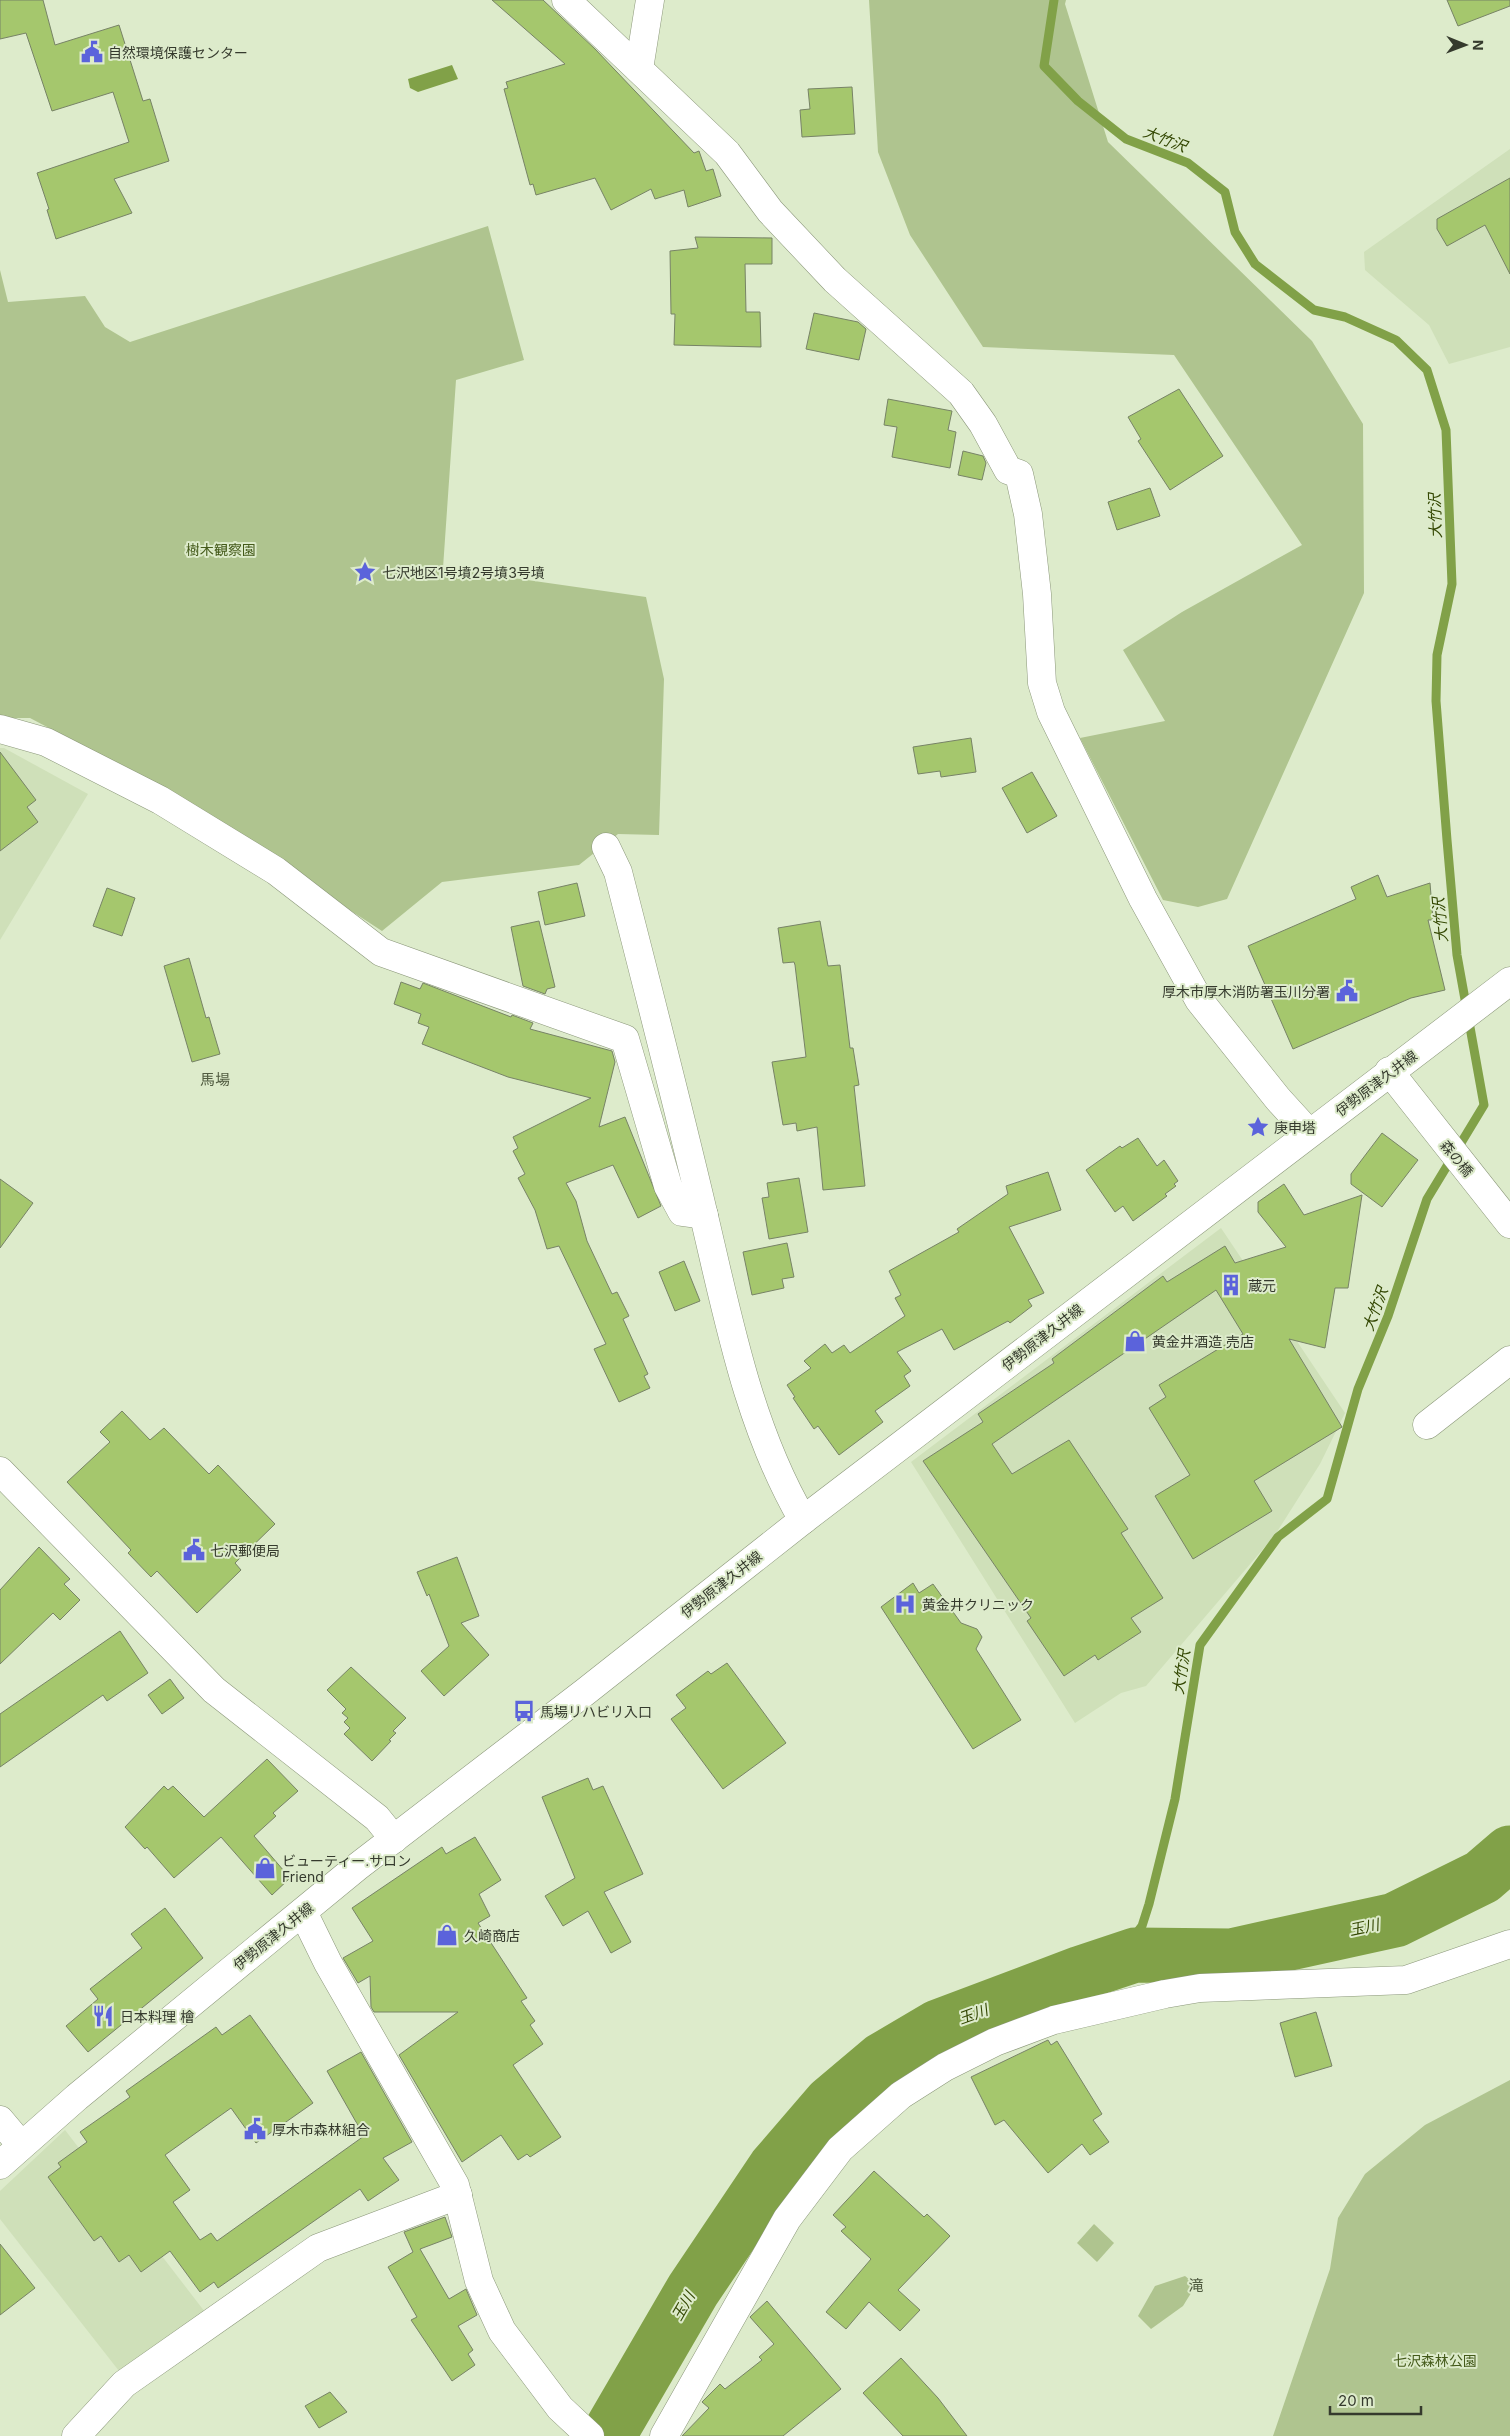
<svg xmlns="http://www.w3.org/2000/svg" width="1510" height="2436" font-family="Inter,'Noto Sans JP',sans-serif">
  <style>
    .built { fill: #cfe0b9 }
    .green { fill: #afc48f }
    .water { fill: #81a148 }
    .lines { fill: none; stroke-linecap: round; stroke-linejoin: round }
    .stream { stroke: #81a148; stroke-width: 9 }
    .river { stroke: #81a148; stroke-width: 55 }
    .building { fill: #a5c76d; stroke: #778366 }
    .minor-casing { stroke: #8b977a; stroke-width: 29 }
    .tertiary-casing { stroke: #8b977a; stroke-width: 29 }
    .primary-casing { stroke: #8b977a; stroke-width: 29 }
    .minor { stroke: #fff; stroke-width: 28 }
    .tertiary { stroke: #fff; stroke-width: 28 }
    .primary { stroke: #fff; stroke-width: 28 }
    .labels { text-anchor: middle; dominant-baseline: central; stroke-width: 4; stroke-linejoin: round; paint-order: stroke }
    .poi-label { font-size: 14px; fill: #353a2d; stroke: #ddebcb; text-anchor: start }
    .park-label { font-size: 14px; fill: #445a1a; stroke: #ddebcb }
    .street-label { font-size: 14px; fill: #353a2d; stroke: #ddebcb }
    .water-label { font-size: 15px; font-style: italic; fill: #334702; stroke: #ddebcb }
    .neighbourhood-label { font-size: 15px; fill: #515c41; stroke: #ddebcb }
  </style>
  <rect width="100%" height="100%" fill="#ddebcb"/>
  <g class="built">
    <path d="M 1510,149 L 1510,347 L 1449,364 L 1429,325 L 1365,270 L 1364,252 Z"/>
    <path d="M 0,748 L 4,748 L 88,794 L 0,940 Z"/>
    <path d="M 1221,1228 L 1345,1413 L 1320,1464 L 1275,1535 L 1146,1686 L 1121,1693 L 1075,1723 L 911,1462 Z"/>
    <path d="M 65,2130 L 208,2316 L 123,2376 L 0,2219 L 0,2191 Z"/>
  </g>
  <g class="green">
    <path d="M 869,0 L 1066,0 L 1065,4 L 1108,142 L 1312,341 L 1363,424 L 1364,593 L 1227,899 L 1198,907 L 1163,900 L 1080,738 L 1165,721 L 1123,650 L 1182,612 L 1302,545 L 1174,355 L 983,347 L 910,235 L 878,152 Z"/>
    <path d="M 488,226 L 524,360 L 456,380 L 443,568 L 646,597 L 664,679 L 659,835 L 618,834 L 579,865 L 442,882 L 382,931 L 159,786 L 30,718 L 0,718 L 0,270 L 8,302 L 85,296 L 105,327 L 130,342 Z"/>
    <path d="M 1510,2080 L 1510,2436 L 1273,2436 L 1330,2269 L 1338,2218 L 1365,2174 L 1425,2125 Z"/>
    <path d="M 1094,2224 L 1114,2243 L 1097,2262 L 1077,2243 Z"/>
    <path d="M 1185,2276 L 1196,2285 L 1183,2306 L 1151,2329 L 1138,2316 L 1155,2286 Z"/>
  </g>
  <path class="water" d="M 452,65 L 458,79 L 418,92 L 410,88 L 408,79 Z"/>
  <g class="lines">
    <path class="stream" d="M 1054,0 L 1044,66 L 1078,101 L 1126,139 L 1188,163 L 1225,192 L 1235,232 L 1255,264 L 1314,310 L 1345,317 L 1396,340 L 1427,370 L 1446,430 L 1452,584 L 1437,655 L 1436,701 L 1447,840 L 1457,955 L 1484,1105 L 1427,1199 L 1388,1316 L 1358,1389 L 1327,1499 L 1278,1537 L 1200,1645 L 1175,1799 L 1149,1904 L 1142,1926 L 1136,1934 L 1135,1955"/>
    <path class="river" d="M 608,2436 L 693,2290 L 775,2168 L 831,2103 L 882,2060 L 938,2027 L 1081,1973 L 1135,1955 L 1231,1956 L 1395,1920 L 1482,1877 L 1510,1853"/>
  </g>
  <g class="building">
    <path d="M 0,0 L 43,0 L 55,45 L 119,25 L 143,101 L 150,99 L 169,161 L 114,179 L 132,213 L 56,239 L 47,210 L 49,209 L 37,173 L 129,142 L 113,92 L 52,111 L 26,33 L 0,39 Z"/>
    <path d="M 492,0 L 543,0 L 595,49 L 694,153 L 699,151 L 706,171 L 713,169 L 721,196 L 688,207 L 684,190 L 655,199 L 651,189 L 611,210 L 595,178 L 536,195 L 533,184 L 530,185 L 504,89 L 508,88 L 506,82 L 565,64 Z"/>
    <path d="M 1447,0 L 1510,0 L 1510,6 L 1458,26 Z"/>
    <path d="M 852,87 L 855,134 L 802,137 L 800,110 L 810,109 L 808,89 Z"/>
    <path d="M 1510,178 L 1510,274 L 1485,225 L 1447,246 L 1437,229 L 1437,219 Z"/>
    <path d="M 695,237 L 772,238 L 772,264 L 745,264 L 746,312 L 760,312 L 761,347 L 674,345 L 675,314 L 671,314 L 670,251 L 698,248 Z"/>
    <path d="M 814,313 L 858,322 L 866,329 L 859,360 L 806,349 Z"/>
    <path d="M 1179,389 L 1223,456 L 1170,490 L 1138,441 L 1141,439 L 1128,417 Z"/>
    <path d="M 888,399 L 952,411 L 948,430 L 956,432 L 950,468 L 892,457 L 897,427 L 884,425 Z"/>
    <path d="M 963,451 L 983,456 L 986,463 L 982,480 L 958,475 Z"/>
    <path d="M 1150,488 L 1160,516 L 1117,530 L 1108,502 Z"/>
    <path d="M 971,738 L 976,772 L 941,777 L 940,771 L 918,774 L 913,747 Z"/>
    <path d="M 0,752 L 36,800 L 27,807 L 38,822 L 0,851 Z"/>
    <path d="M 1032,772 L 1057,816 L 1027,833 L 1002,788 Z"/>
    <path d="M 1378,875 L 1387,897 L 1430,883 L 1433,920 L 1428,920 L 1445,990 L 1411,998 L 1293,1049 L 1248,946 L 1356,899 L 1351,887 Z"/>
    <path d="M 577,883 L 585,916 L 545,925 L 538,892 Z"/>
    <path d="M 107,888 L 135,898 L 122,936 L 93,926 Z"/>
    <path d="M 539,921 L 555,987 L 547,989 L 545,994 L 523,986 L 511,927 Z"/>
    <path d="M 820,921 L 828,966 L 840,965 L 850,1048 L 853,1048 L 859,1085 L 854,1086 L 865,1186 L 823,1190 L 817,1127 L 797,1131 L 796,1123 L 783,1125 L 772,1062 L 806,1057 L 795,965 L 794,962 L 783,963 L 778,928 Z"/>
    <path d="M 189,958 L 206,1018 L 209,1017 L 220,1054 L 192,1062 L 164,966 Z"/>
    <path d="M 401,982 L 420,989 L 423,983 L 511,1017 L 512,1015 L 533,1023 L 530,1029 L 612,1051 L 615,1062 L 599,1127 L 625,1117 L 661,1206 L 638,1218 L 613,1165 L 566,1183 L 576,1201 L 587,1241 L 612,1294 L 617,1292 L 629,1316 L 623,1319 L 648,1374 L 644,1376 L 650,1388 L 619,1402 L 594,1349 L 606,1344 L 559,1246 L 547,1249 L 535,1210 L 518,1178 L 525,1174 L 513,1151 L 518,1148 L 513,1137 L 591,1098 L 508,1077 L 422,1044 L 429,1027 L 418,1023 L 421,1014 L 394,1004 Z"/>
    <path d="M 1382,1133 L 1418,1160 L 1382,1207 L 1351,1184 L 1351,1174 Z"/>
    <path d="M 1138,1138 L 1157,1166 L 1164,1160 L 1178,1181 L 1174,1184 L 1176,1186 L 1165,1194 L 1167,1196 L 1133,1221 L 1123,1206 L 1115,1212 L 1086,1170 L 1120,1146 L 1122,1148 Z"/>
    <path d="M 1048,1172 L 1061,1210 L 1009,1227 L 1044,1293 L 1028,1300 L 1032,1306 L 1010,1323 L 1008,1321 L 954,1350 L 942,1329 L 897,1352 L 911,1371 L 904,1376 L 910,1386 L 875,1411 L 883,1422 L 839,1455 L 818,1426 L 814,1429 L 793,1398 L 795,1397 L 787,1385 L 811,1368 L 804,1361 L 825,1344 L 832,1353 L 844,1345 L 850,1353 L 905,1316 L 895,1298 L 901,1295 L 889,1271 L 959,1232 L 957,1229 L 1008,1194 L 1006,1186 Z"/>
    <path d="M 799,1178 L 808,1232 L 769,1239 L 762,1198 L 769,1197 L 767,1183 Z"/>
    <path d="M 0,1179 L 33,1203 L 0,1248 Z"/>
    <path d="M 1284,1184 L 1304,1215 L 1362,1195 L 1348,1288 L 1335,1288 L 1325,1348 L 1289,1339 L 1342,1427 L 1254,1481 L 1272,1511 L 1193,1559 L 1155,1496 L 1190,1475 L 1149,1408 L 1166,1397 L 1159,1385 L 1243,1334 L 1216,1290 L 992,1444 L 1012,1474 L 1069,1440 L 1128,1529 L 1121,1533 L 1163,1598 L 1131,1618 L 1141,1632 L 1098,1660 L 1095,1655 L 1064,1676 L 1027,1621 L 1031,1618 L 923,1461 L 983,1422 L 978,1414 L 1054,1363 L 1052,1359 L 1163,1276 L 1167,1282 L 1225,1246 L 1235,1263 L 1286,1247 L 1258,1212 L 1258,1202 Z"/>
    <path d="M 787,1243 L 794,1277 L 782,1279 L 784,1288 L 752,1295 L 743,1252 Z"/>
    <path d="M 684,1261 L 700,1301 L 675,1311 L 659,1272 Z"/>
    <path d="M 122,1411 L 150,1440 L 164,1428 L 209,1474 L 218,1465 L 275,1524 L 235,1563 L 241,1570 L 197,1613 L 157,1571 L 151,1577 L 128,1553 L 131,1550 L 67,1482 L 110,1442 L 100,1432 Z"/>
    <path d="M 39,1547 L 70,1579 L 64,1584 L 80,1600 L 60,1620 L 53,1613 L 0,1664 L 0,1590 Z"/>
    <path d="M 457,1557 L 479,1616 L 461,1623 L 489,1655 L 444,1696 L 421,1671 L 449,1646 L 429,1594 L 427,1596 L 417,1572 Z"/>
    <path d="M 913,1583 L 919,1593 L 933,1584 L 961,1623 L 977,1629 L 982,1637 L 976,1649 L 1021,1720 L 973,1749 L 881,1607 Z"/>
    <path d="M 120,1631 L 148,1673 L 107,1701 L 103,1695 L 0,1767 L 0,1714 Z"/>
    <path d="M 727,1663 L 786,1743 L 723,1789 L 671,1719 L 686,1708 L 676,1695 L 708,1671 L 711,1674 Z"/>
    <path d="M 351,1667 L 406,1718 L 393,1731 L 396,1733 L 389,1740 L 391,1741 L 372,1761 L 344,1734 L 350,1728 L 344,1722 L 348,1718 L 342,1713 L 346,1709 L 327,1690 Z"/>
    <path d="M 170,1679 L 184,1698 L 162,1714 L 148,1695 Z"/>
    <path d="M 267,1759 L 298,1791 L 273,1813 L 276,1816 L 254,1836 L 290,1878 L 272,1895 L 221,1837 L 174,1878 L 147,1847 L 145,1849 L 125,1827 L 164,1786 L 168,1790 L 173,1786 L 204,1817 Z"/>
    <path d="M 588,1778 L 593,1790 L 603,1786 L 643,1874 L 604,1892 L 631,1942 L 611,1953 L 588,1911 L 563,1926 L 545,1896 L 575,1878 L 542,1797 Z"/>
    <path d="M 475,1837 L 501,1880 L 479,1894 L 490,1916 L 478,1923 L 527,1998 L 521,2001 L 535,2021 L 530,2025 L 543,2044 L 513,2065 L 561,2137 L 530,2157 L 527,2154 L 518,2160 L 501,2135 L 462,2162 L 399,2055 L 458,2012 L 374,2012 L 371,2007 L 370,1976 L 358,1983 L 343,1958 L 373,1941 L 352,1908 L 442,1847 L 446,1854 Z"/>
    <path d="M 165,1908 L 203,1958 L 88,2052 L 66,2026 L 98,1999 L 90,1989 L 142,1948 L 131,1934 Z"/>
    <path d="M 1316,2012 L 1332,2066 L 1295,2077 L 1280,2023 Z"/>
    <path d="M 250,2015 L 313,2103 L 256,2143 L 231,2108 L 165,2155 L 190,2190 L 173,2202 L 200,2240 L 211,2233 L 217,2241 L 364,2136 L 327,2071 L 361,2052 L 412,2142 L 383,2158 L 399,2180 L 368,2201 L 360,2189 L 218,2288 L 214,2282 L 200,2292 L 170,2251 L 141,2272 L 129,2255 L 119,2262 L 101,2236 L 94,2241 L 48,2177 L 61,2167 L 58,2163 L 87,2142 L 80,2132 L 130,2097 L 126,2091 L 216,2027 L 222,2035 Z"/>
    <path d="M 1048,2040 L 1051,2045 L 1057,2041 L 1102,2114 L 1093,2120 L 1109,2142 L 1090,2155 L 1082,2144 L 1048,2173 L 1004,2120 L 995,2125 L 971,2077 Z"/>
    <path d="M 874,2171 L 924,2217 L 927,2214 L 950,2236 L 898,2290 L 920,2310 L 900,2331 L 869,2302 L 846,2329 L 826,2312 L 871,2259 L 841,2231 L 846,2227 L 833,2215 Z"/>
    <path d="M 445,2217 L 452,2237 L 420,2249 L 449,2299 L 466,2289 L 477,2315 L 458,2326 L 473,2350 L 468,2354 L 475,2365 L 452,2381 L 411,2320 L 417,2317 L 388,2267 L 413,2252 L 404,2232 Z"/>
    <path d="M 0,2244 L 35,2288 L 0,2315 Z"/>
    <path d="M 767,2301 L 841,2389 L 783,2436 L 682,2436 L 709,2408 L 702,2402 L 720,2384 L 725,2389 L 762,2360 L 759,2357 L 774,2344 L 750,2317 Z"/>
    <path d="M 901,2358 L 938,2398 L 967,2436 L 903,2436 L 863,2393 Z"/>
    <path d="M 330,2392 L 347,2412 L 319,2428 L 305,2406 Z"/>
  </g>
  <g class="lines">
    <g class="minor-casing">
      <g id="minor">
        <path d="M 566,0 L 727,153 L 770,211 L 835,280 L 961,393 L 983,424 L 1008,470 L 1019,474 L 1028,514 L 1037,594 L 1042,683 L 1051,712 L 1143,899 L 1199,1000 L 1278,1099 L 1309,1133"/>
        <path d="M 639,69 L 650,0"/>
        <path d="M 0,729 L 46,742 L 160,800 L 276,871 L 381,952 L 625,1039 L 668,1186 L 682,1212 L 704,1215"/>
        <path d="M 606,847 L 618,872 C 647,985 676,1098 703,1212 C 728,1317 748,1426 803,1520"/>
        <path d="M 1427,1425 L 1510,1360"/>
        <path d="M 0,1471 L 214,1690 L 377,1818 L 394,1839"/>
        <path d="M 303,1912 L 328,1963 L 455,2185 L 479,2281 L 502,2331 L 560,2408 L 590,2436"/>
        <path d="M 0,2120 L 21,2145"/>
        <path d="M 76,2436 L 124,2384 L 318,2248 L 458,2195"/>
        <path d="M 664,2436 L 787,2219 L 840,2149 L 901,2095 L 945,2067 L 995,2042 L 1054,2020 L 1165,1994 L 1200,1988 L 1406,1980 L 1510,1944"/>
      </g>
    </g>
    <g class="tertiary-casing">
      <path id="tertiary" d="M 1389,1071 L 1510,1224"/>
    </g>
    <g class="primary-casing">
      <path id="primary" d="M 0,2165 L 77,2097 L 357,1867 L 585,1692 L 803,1520 L 1510,981"/>
    </g>
    <use href="#minor" class="minor"/>
    <use href="#tertiary" class="tertiary"/>
    <use href="#primary" class="primary"/>
  </g>
  <defs>
    <g id="civic-bare" transform="scale(1.725)"><path d="M-.6-6.5H3V-4.5H.6V-3L4-1V1h2V6H-6V1h2V-1L-.6-3ZM-1.2 2.5V6h2.4V2.5Z" fill="#5b63db" stroke="#ddebcb" stroke-width="2.5" paint-order="stroke"/></g>
    <g id="sight-bare" transform="scale(1.725)"><path d="M0-6L1.8-2.2L6-1.7L2.9 1.2L3.7 5.4L0 3.3L-3.7 5.4L-2.9 1.2L-6-1.7L-1.8-2.2Z" fill="#5b63db" stroke="#ddebcb" stroke-width="2.5" paint-order="stroke"/></g>
    <g id="building-bare" transform="scale(1.725)"><path d="M-4-6H4V6H1V3H-1V6H-4ZM-2.5-4.3h1.7v1.8h-1.7ZM.8-4.3h1.7v1.8H.8ZM-2.5-1h1.7V.8h-1.7ZM.8-1h1.7V.8H.8Z" fill="#5b63db" stroke="#ddebcb" stroke-width="2.5" paint-order="stroke"/></g>
    <g id="shop-bare" transform="scale(1.725)"><path d="M-5-2.5h2.3a2.7 3.5 0 0 1 5.4 0H5L5.5 6h-11ZM-1.5-2.5h3a1.5 2.3 0 0 0-3 0Z" fill="#5b63db" stroke="#ddebcb" stroke-width="2.5" paint-order="stroke"/></g>
    <g id="hospital-bare" transform="scale(1.725)"><path d="M-5-5h3v3.5h4V-5h3V5h-3V1.5h-4V5h-3Z" fill="#5b63db" stroke="#ddebcb" stroke-width="2.5" paint-order="stroke"/></g>
    <g id="bus-bare" transform="scale(1.725)"><path d="M-5-6H5V4H4V6H2V4H-2V6H-4V4H-5ZM-3.5-4V0h7V-4ZM-3.5 1.2v1.5H-2V1.2ZM2 1.2v1.5H3.5V1.2Z" fill="#5b63db" stroke="#ddebcb" stroke-width="2.5" paint-order="stroke"/></g>
    <g id="restaurant-bare" transform="scale(1.725)"><path d="M-5-6h1v4h1v-4h1v4h1v-4h1v5L-1.5 .5V6h-2V.5L-5-1ZM5-6V6H3V1.5H1.5Q1.5-4 5-6Z" fill="#5b63db" stroke="#ddebcb" stroke-width="2.5" paint-order="stroke"/></g>
  </defs>
  <g fill-rule="evenodd">
    <use href="#civic-bare" x="92" y="52"/>
    <use href="#sight-bare" x="365" y="572"/>
    <use href="#civic-bare" x="1347" y="991"/>
    <use href="#sight-bare" x="1258" y="1127"/>
    <use href="#building-bare" x="1231" y="1285"/>
    <use href="#shop-bare" x="1135" y="1341"/>
    <use href="#civic-bare" x="194" y="1550"/>
    <use href="#hospital-bare" x="905" y="1604"/>
    <use href="#bus-bare" x="524" y="1711"/>
    <use href="#shop-bare" x="265" y="1868"/>
    <use href="#shop-bare" x="447" y="1935"/>
    <use href="#restaurant-bare" x="103" y="2016"/>
    <use href="#civic-bare" x="255" y="2129"/>
  </g>
  <g class="labels">
    <g class="poi-label">
      <text x="108" y="52">自然環境保護センター</text>
      <text x="382" y="572">七沢地区1号墳2号墳3号墳</text>
      <text x="1330" y="991" text-anchor="end">厚木市厚木消防署玉川分署</text>
      <text x="1274" y="1127">庚申塔</text>
      <text x="1248" y="1285">蔵元</text>
      <text x="1152" y="1341">黄金井酒造 売店</text>
      <text x="210" y="1550">七沢郵便局</text>
      <text x="922" y="1604">黄金井クリニック</text>
      <text x="540" y="1711">馬場リハビリ入口</text>
      <text x="282" y="1860">ビューティー.サロン<tspan x="282" dy="16">Friend</tspan></text>
      <text x="464" y="1935">久崎商店</text>
      <text x="120" y="2016">日本料理 檜</text>
      <text x="272" y="2129">厚木市森林組合</text>
    </g>
    <g class="park-label">
      <text x="221" y="549">樹木観察園</text>
      <text x="1435" y="2360">七沢森林公園</text>
    </g>
    <g class="street-label">
      <text transform="translate(1376 1083) rotate(-37)">伊勢原津久井線</text>
      <text transform="translate(1457 1158) rotate(50)">森の橋</text>
      <text transform="translate(1042 1337) rotate(-38)">伊勢原津久井線</text>
      <text transform="translate(721 1584) rotate(-38)">伊勢原津久井線</text>
      <text transform="translate(273 1936) rotate(-39)">伊勢原津久井線</text>
    </g>
    <g class="water-label">
      <text transform="translate(1165 139) rotate(21)">大竹沢</text>
      <text transform="translate(1435 516) rotate(-92)">大竹沢</text>
      <text transform="translate(1440 920) rotate(-95)">大竹沢</text>
      <text transform="translate(1375 1309) rotate(-70)">大竹沢</text>
      <text transform="translate(1181 1672) rotate(-81)">大竹沢</text>
      <text transform="translate(1364 1927) rotate(-12)">玉川</text>
      <text transform="translate(973 2014) rotate(-20)">玉川</text>
      <text transform="translate(683 2306) rotate(-60)">玉川</text>
    </g>
    <g class="neighbourhood-label">
      <text x="215" y="1079">馬場</text>
      <text x="1196" y="2285">滝</text>
    </g>
  </g>
  <g transform="translate(1465 45) rotate(91)" stroke="#ddebcb" stroke-width="4" paint-order="stroke">
  <path d="M0-4L9 19L0 12L-9 19Z" fill="#353a2d"/>
  <text y="-8" font-size="14" font-weight="bold" text-anchor="middle" fill="#353a2d">N</text>
  </g>
  <path d="M1330 2406v8h91v-8" fill="none" stroke="#353a2d" stroke-width="2.5"/>
  <text x="1338" y="2406" font-size="15" fill="#353a2d" stroke="#ddebcb" stroke-width="4" paint-order="stroke">20 m</text>
</svg>
